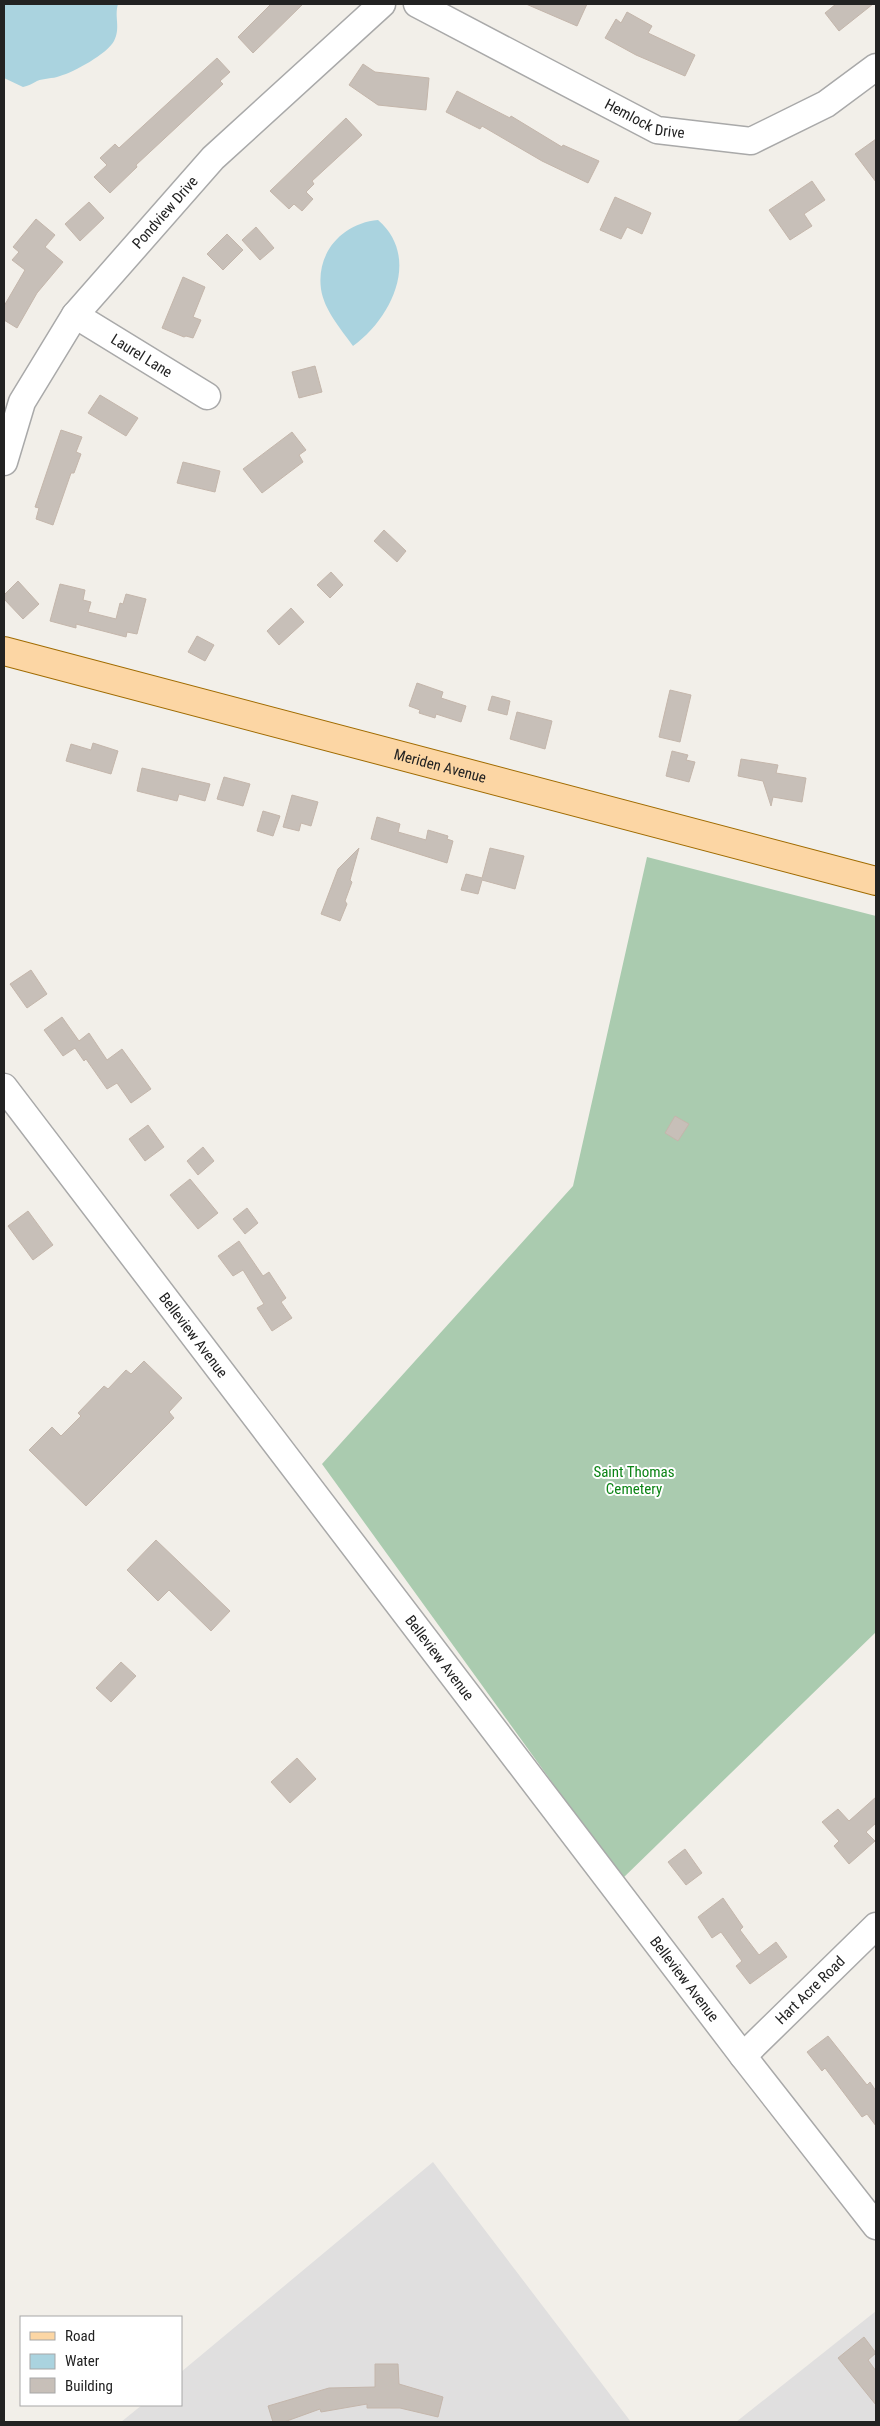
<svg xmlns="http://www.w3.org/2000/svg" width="880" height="2426" font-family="'Roboto Condensed',sans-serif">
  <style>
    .residential { fill: #e0dfdf }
    .cemetery { fill: #aacbaf }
    .water { fill: #aad3df }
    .building { fill: #c7bfb8; stroke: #c4b6ab }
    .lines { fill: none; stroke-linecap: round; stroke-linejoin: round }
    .minor-casing { stroke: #a9a9a9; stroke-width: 29 }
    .major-casing { stroke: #a06b00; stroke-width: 30 }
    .minor { stroke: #fff; stroke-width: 26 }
    .major { stroke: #fcd6a4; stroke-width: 28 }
    .labels { text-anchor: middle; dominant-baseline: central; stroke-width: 4; stroke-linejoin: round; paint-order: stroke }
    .street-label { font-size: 15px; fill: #222; stroke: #fff }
    .park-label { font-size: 15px; fill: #0c8416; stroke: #fff }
  </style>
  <rect width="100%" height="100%" fill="#f2efe9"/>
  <g class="residential">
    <path d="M 433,2162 L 631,2422 L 121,2422 L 142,2405 L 181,2405 L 181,2372 Z"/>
    <path d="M 876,2311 L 876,2422 L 736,2422 Z"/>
  </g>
  <path class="cemetery" d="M 647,857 L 876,916 L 876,1632 L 622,1879 L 322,1464 L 573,1186 Z"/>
  <g class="water">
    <path d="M 4,4 L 118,4 C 114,17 121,28 114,41 C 107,54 74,72 60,76 C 52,79 44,78 37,81 C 32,84 28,86 23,87 L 4,78 Z"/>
    <path d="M 378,220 C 421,257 392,318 353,346 C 341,329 324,310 321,289 C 316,252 343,223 378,220 Z"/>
  </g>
  <g class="building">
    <path d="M 271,4 L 303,4 L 253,53 L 238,37 Z"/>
    <path d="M 526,4 L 587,4 L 577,26 Z"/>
    <path d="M 836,4 L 873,4 L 839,31 L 825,13 Z"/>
    <path d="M 627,12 L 652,26 L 648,33 L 695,55 L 685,76 L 636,55 L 605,38 L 616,19 L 621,23 Z"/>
    <path d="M 217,58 L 230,72 L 220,81 L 223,84 L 136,165 L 137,167 L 110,193 L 94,177 L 107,165 L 100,158 L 115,144 L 119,148 Z"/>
    <path d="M 363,64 L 375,72 L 429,78 L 426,110 L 378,105 L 349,85 Z"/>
    <path d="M 457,91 L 510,118 L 511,116 L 562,147 L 563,145 L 599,161 L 588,183 L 542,161 L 482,126 L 480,129 L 446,112 Z"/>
    <path d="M 346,118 L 362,135 L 312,181 L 314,184 L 306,192 L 313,199 L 302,211 L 294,204 L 289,209 L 270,191 Z"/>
    <path d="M 876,139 L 876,182 L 855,154 Z"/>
    <path d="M 812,181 L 825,200 L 804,214 L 812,226 L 790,240 L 769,210 Z"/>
    <path d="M 615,197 L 651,213 L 642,234 L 627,227 L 621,239 L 600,230 Z"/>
    <path d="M 89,202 L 104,218 L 80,241 L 65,224 Z"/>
    <path d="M 36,219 L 55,235 L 45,247 L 63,262 L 37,293 L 17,328 L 4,320 L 4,306 L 25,270 L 12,260 L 19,252 L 13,247 Z"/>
    <path d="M 256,227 L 274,248 L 260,260 L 242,240 Z"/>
    <path d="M 227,234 L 243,250 L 223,270 L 207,254 Z"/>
    <path d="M 183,277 L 205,287 L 193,317 L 201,320 L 193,338 L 186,336 L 184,337 L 162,328 Z"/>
    <path d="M 315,366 L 322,392 L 299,398 L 292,372 Z"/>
    <path d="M 100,395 L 138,418 L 126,436 L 88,413 Z"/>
    <path d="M 61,430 L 82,437 L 76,452 L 81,454 L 74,473 L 71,473 L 53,525 L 36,519 L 39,508 L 35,507 Z"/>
    <path d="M 292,432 L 306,450 L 299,455 L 303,462 L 262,493 L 243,469 Z"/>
    <path d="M 183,462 L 220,471 L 215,492 L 177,483 Z"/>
    <path d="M 384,530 L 406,551 L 397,562 L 374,541 Z"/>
    <path d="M 331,572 L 343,585 L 330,598 L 317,585 Z"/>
    <path d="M 18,581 L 39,604 L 23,619 L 4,599 L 4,595 Z"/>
    <path d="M 60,584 L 85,590 L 83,600 L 91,602 L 88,612 L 116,619 L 120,603 L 123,604 L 126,594 L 146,599 L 137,634 L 127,632 L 126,637 L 76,624 L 76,628 L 50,621 Z"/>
    <path d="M 291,608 L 304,622 L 279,645 L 267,631 Z"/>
    <path d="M 197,636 L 214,645 L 205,661 L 188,652 Z"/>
    <path d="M 417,683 L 443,692 L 441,698 L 466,706 L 461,722 L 436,714 L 435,718 L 419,713 L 420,710 L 409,706 Z"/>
    <path d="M 670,690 L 691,695 L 680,742 L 659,737 Z"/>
    <path d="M 492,696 L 510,701 L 507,715 L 488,710 Z"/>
    <path d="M 517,712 L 552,721 L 545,749 L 510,739 Z"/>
    <path d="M 93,743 L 118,751 L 111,774 L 66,761 L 71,744 L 91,750 Z"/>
    <path d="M 672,751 L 688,755 L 686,760 L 695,762 L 689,782 L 666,776 Z"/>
    <path d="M 741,759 L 778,765 L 776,773 L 806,778 L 802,802 L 773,797 L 771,806 L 763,781 L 738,776 Z"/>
    <path d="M 142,768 L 210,784 L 205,801 L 179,794 L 177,801 L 137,791 Z"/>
    <path d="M 224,777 L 250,784 L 243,806 L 217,799 Z"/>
    <path d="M 292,795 L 318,802 L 311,826 L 301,823 L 299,831 L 283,827 Z"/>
    <path d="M 263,811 L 280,816 L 273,836 L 257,831 Z"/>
    <path d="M 377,817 L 400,824 L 398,832 L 426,840 L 428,830 L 448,836 L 447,839 L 453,841 L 447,863 L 371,839 Z"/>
    <path d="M 359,848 L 350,880 L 352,882 L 345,901 L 347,904 L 340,921 L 321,914 L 338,869 Z"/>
    <path d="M 490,848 L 524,856 L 515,889 L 482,880 L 478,894 L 461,890 L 466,874 L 482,878 Z"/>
    <path d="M 31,970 L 47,994 L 27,1008 L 10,984 Z"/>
    <path d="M 62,1017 L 79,1041 L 89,1033 L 107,1060 L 122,1049 L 151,1089 L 131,1103 L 117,1083 L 107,1089 L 86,1059 L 84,1061 L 75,1048 L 63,1056 L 44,1030 Z"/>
    <path d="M 675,1116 L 689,1124 L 678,1141 L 665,1133 Z"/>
    <path d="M 148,1125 L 164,1147 L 145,1161 L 129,1139 Z"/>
    <path d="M 203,1147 L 214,1161 L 198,1175 L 187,1161 Z"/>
    <path d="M 190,1179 L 218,1213 L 198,1229 L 170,1195 Z"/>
    <path d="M 247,1208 L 258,1223 L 245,1234 L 233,1219 Z"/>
    <path d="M 28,1211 L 53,1245 L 33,1260 L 8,1226 Z"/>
    <path d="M 239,1241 L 263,1276 L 269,1272 L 286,1298 L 281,1302 L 292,1318 L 272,1331 L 257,1308 L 264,1304 L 243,1270 L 233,1276 L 218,1256 Z"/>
    <path d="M 144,1361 L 182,1398 L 169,1412 L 174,1418 L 86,1506 L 29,1450 L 52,1427 L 61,1436 L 81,1416 L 78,1413 L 104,1386 L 108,1389 L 126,1370 L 131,1374 Z"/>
    <path d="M 156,1540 L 230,1611 L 211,1631 L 169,1590 L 158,1601 L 127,1570 Z"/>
    <path d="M 121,1662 L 136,1676 L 111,1702 L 96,1688 Z"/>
    <path d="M 297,1758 L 316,1779 L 290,1803 L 271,1782 Z"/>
    <path d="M 876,1797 L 876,1823 L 866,1832 L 875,1841 L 849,1864 L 834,1846 L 839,1841 L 822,1822 L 838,1809 L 849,1821 Z"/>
    <path d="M 685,1849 L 702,1873 L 686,1885 L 668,1862 Z"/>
    <path d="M 723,1898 L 743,1927 L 740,1930 L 759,1955 L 776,1942 L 787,1957 L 750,1984 L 736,1966 L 742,1961 L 721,1932 L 712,1938 L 698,1917 Z"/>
    <path d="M 828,2036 L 867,2085 L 870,2082 L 876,2091 L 876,2126 L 867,2114 L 862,2117 L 825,2068 L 822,2071 L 807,2052 Z"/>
    <path d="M 864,2337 L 876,2353 L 868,2360 L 876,2371 L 876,2405 L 838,2358 Z"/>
    <path d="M 375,2364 L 398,2364 L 399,2384 L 443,2397 L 438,2417 L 400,2408 L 367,2408 L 367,2404 L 321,2412 L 320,2409 L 284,2422 L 273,2422 L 268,2406 L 329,2388 L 375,2387 Z"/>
  </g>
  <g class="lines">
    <g class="minor-casing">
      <g id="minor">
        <path id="s1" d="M 417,4 L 657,130 L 751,141 L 826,104 L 876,67"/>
        <path id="s2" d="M 75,315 L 207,396"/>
        <path id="s3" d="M 4,462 L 22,402 L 75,315 L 213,158 L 382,4"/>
        <path id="s4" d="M 4,1087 L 743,2056 L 876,2226"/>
        <path id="s5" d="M 743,2056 L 876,1926"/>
      </g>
    </g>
    <g class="major-casing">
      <g id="major">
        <path id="s6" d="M 4,651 L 876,881"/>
      </g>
    </g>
    <use href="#minor" class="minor"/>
    <use href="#major" class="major"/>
  </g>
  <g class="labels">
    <g class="street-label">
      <text stroke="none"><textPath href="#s1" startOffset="256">Hemlock Drive</textPath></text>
      <text stroke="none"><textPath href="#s3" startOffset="301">Pondview Drive</textPath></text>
      <text stroke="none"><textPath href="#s2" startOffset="78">Laurel Lane</textPath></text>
      <text stroke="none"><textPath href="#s6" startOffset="451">Meriden Avenue</textPath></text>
      <text stroke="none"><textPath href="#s4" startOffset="312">Belleview Avenue</textPath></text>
      <text stroke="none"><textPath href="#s4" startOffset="718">Belleview Avenue</textPath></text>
      <text stroke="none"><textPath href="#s4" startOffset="1122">Belleview Avenue</textPath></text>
      <text stroke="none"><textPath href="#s5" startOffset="94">Hart Acre Road</textPath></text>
    </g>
    <g class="park-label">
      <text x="634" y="1472">Saint Thomas<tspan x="634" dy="17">Cemetery</tspan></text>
    </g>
  </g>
  <rect width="880" height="2426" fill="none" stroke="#222222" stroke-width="10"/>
  <rect x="20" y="2316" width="162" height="90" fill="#ffffff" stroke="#a7a7a7"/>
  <rect x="30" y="2332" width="25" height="8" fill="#fcd6a4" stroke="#a7a7a7"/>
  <text x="65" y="2341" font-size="15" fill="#222222">Road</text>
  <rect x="30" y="2354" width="25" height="15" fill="#aad3df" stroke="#a7a7a7"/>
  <text x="65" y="2366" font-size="15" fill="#222222">Water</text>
  <rect x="30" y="2378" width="25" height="15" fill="#c7bfb8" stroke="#a7a7a7"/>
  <text x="65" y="2391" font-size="15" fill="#222222">Building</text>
</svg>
